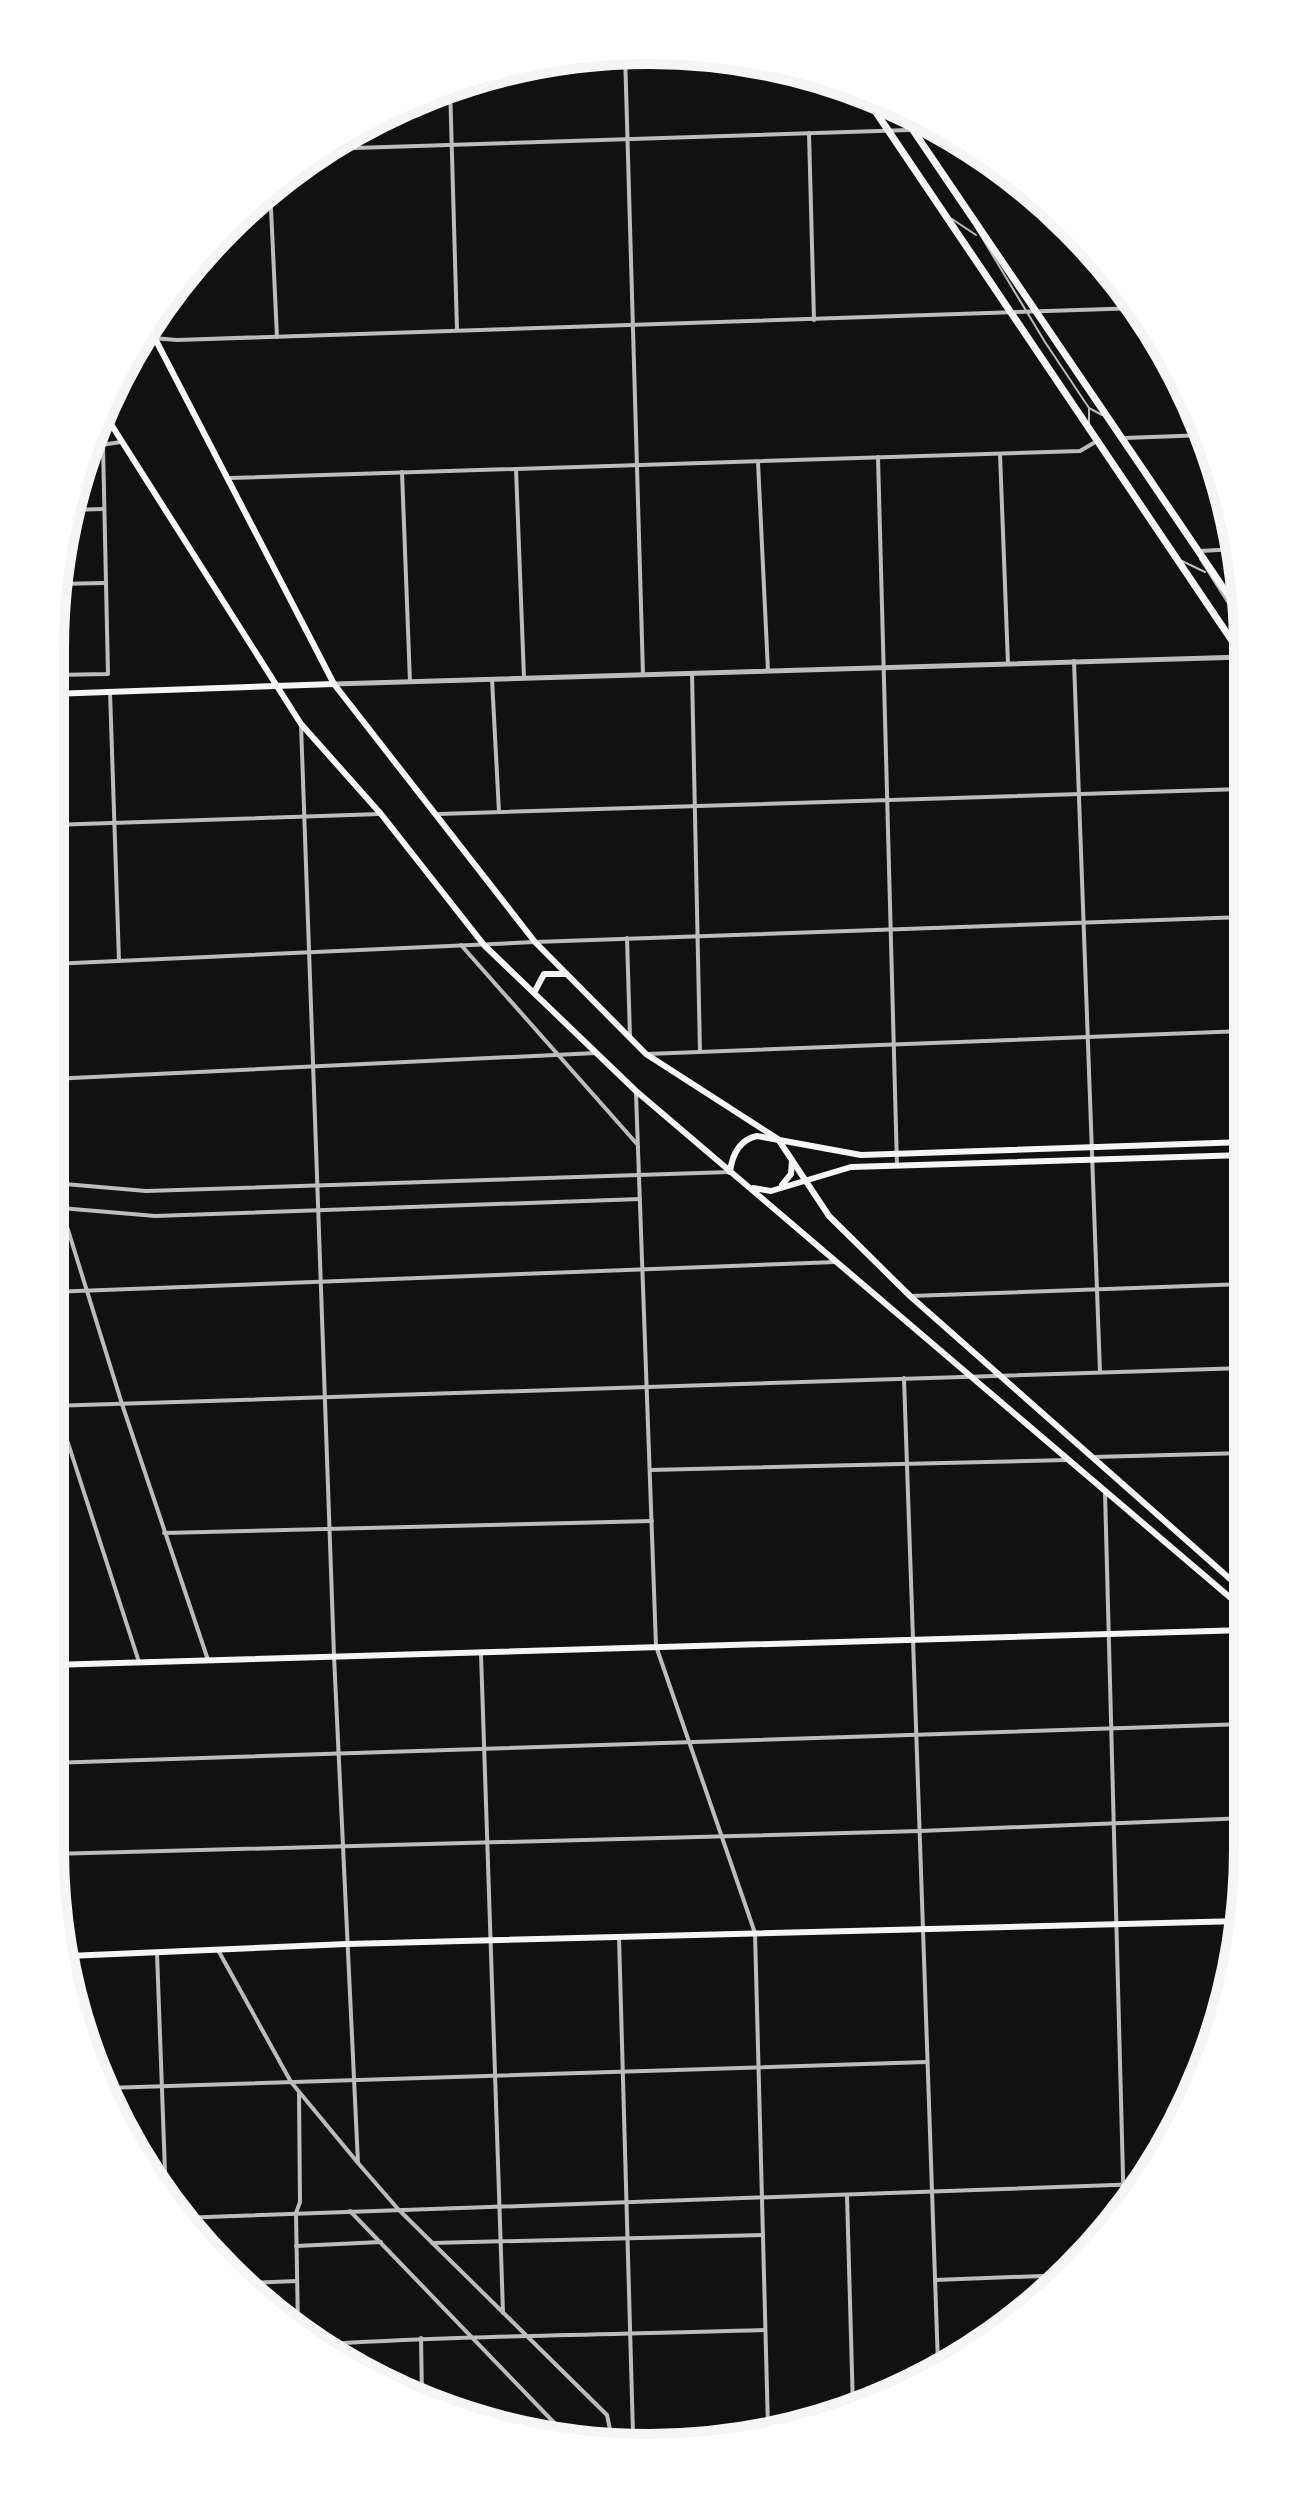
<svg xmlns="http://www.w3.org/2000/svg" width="1298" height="2498" font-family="'Space Grotesk',sans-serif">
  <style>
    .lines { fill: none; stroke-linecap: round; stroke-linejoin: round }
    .service { stroke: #bcbcbc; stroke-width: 2 }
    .minor { stroke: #bcbcbc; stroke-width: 4 }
    .tertiary { stroke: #bcbcbc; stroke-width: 5 }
    .secondary { stroke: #f5f5f5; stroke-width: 6 }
    .primary { stroke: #f5f5f5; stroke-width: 7 }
    .rim { fill: none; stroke: #f5f5f5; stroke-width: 10 }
  </style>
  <rect width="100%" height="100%" fill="#111"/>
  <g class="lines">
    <g class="service">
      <path d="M 952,219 L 976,235"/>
      <path d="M 975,226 L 1045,342 L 1089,408 L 1102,415"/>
      <path d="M 1089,409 L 1089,423"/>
      <path d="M 1200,559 L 1243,627"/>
      <path d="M 1182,561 L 1205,572"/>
    </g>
    <g class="minor">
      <path d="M 625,53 L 643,675"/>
      <path d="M 450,85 L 457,330"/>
      <path d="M 809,133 L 814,320"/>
      <path d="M 324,149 L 940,129"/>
      <path d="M 270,187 L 277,337"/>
      <path d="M 141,337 L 177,340 L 1140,308"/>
      <path d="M 1124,438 L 1207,435"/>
      <path d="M 88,447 L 121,442"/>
      <path d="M 1000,454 L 1008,664"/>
      <path d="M 878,457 L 897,1166"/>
      <path d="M 758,462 L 768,671"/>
      <path d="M 516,469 L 524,678"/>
      <path d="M 402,472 L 410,682"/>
      <path d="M 230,478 L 1080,451 L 1097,441"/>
      <path d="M 68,510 L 104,509"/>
      <path d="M 1200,551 L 1237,549"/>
      <path d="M 56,584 L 105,583"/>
      <path d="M 1074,661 L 1100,1372"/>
      <path d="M 692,673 L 700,1052"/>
      <path d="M 492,679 L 499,812"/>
      <path d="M 110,692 L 119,961"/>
      <path d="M 56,694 L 53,675 L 108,674 L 103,446"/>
      <path d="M 301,724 L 334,1656 L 358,2163"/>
      <path d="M 439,814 L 1243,789"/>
      <path d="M 51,825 L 380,814"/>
      <path d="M 627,938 L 630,1037"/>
      <path d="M 461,945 L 637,1144"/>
      <path d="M 51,964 L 535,942 L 1244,917"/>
      <path d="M 647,1054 L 1244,1031"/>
      <path d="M 51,1079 L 596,1053"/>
      <path d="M 636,1094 L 656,1646 L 755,1933 L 768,2428"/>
      <path d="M 51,1175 L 122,1404 L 208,1660"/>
      <path d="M 53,1183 L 146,1191 L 730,1172"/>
      <path d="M 61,1208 L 155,1216 L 640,1199"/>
      <path d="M 51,1292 L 836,1262"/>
      <path d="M 910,1296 L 1245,1284"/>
      <path d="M 904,1378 L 938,2365"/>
      <path d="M 50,1406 L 1245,1368"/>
      <path d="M 56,1406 L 139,1662"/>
      <path d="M 1093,1457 L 1245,1453"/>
      <path d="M 650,1470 L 1067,1460"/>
      <path d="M 1105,1492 L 1124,2214"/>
      <path d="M 164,1533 L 652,1521"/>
      <path d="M 481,1654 L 503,2313"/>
      <path d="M 50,1763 L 1246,1724"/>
      <path d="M 51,1854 L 920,1831 L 1247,1818"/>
      <path d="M 619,1937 L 633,2434"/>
      <path d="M 218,1950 L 291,2082 L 358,2163 L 398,2209 L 607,2415 L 612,2439"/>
      <path d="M 157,1953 L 166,2199"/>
      <path d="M 106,2088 L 927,2062"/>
      <path d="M 847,2195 L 853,2408"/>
      <path d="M 350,2211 L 566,2435"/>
      <path d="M 179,2218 L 1142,2184"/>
      <path d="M 432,2243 L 763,2235"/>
      <path d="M 296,2246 L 381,2242"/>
      <path d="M 935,2280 L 1067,2275"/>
      <path d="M 247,2283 L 297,2281"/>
      <path d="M 298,2329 L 296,2213 L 300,2202 L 299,2093"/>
      <path d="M 421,2338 L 422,2395"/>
      <path d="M 314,2345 C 464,2335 615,2335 765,2330"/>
      <path d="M 597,2438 L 760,2430"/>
    </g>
    <path class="tertiary" d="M 334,684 L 1243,657"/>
    <g class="secondary">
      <path d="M 148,325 L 334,684 L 535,942 L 646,1054 L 778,1139 L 829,1216 L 910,1296 L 1246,1593"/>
      <path d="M 102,410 L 301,724 L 381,814 L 484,945 L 636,1091 L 1246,1611"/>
      <path d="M 51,694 L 334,684"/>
      <path d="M 535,991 L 544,974 L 566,974"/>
      <path d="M 730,1172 C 732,1156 739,1140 757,1136 L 861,1155 L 1245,1142"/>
      <path d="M 782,1185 L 791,1174 L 792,1160"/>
      <path d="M 753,1188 L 771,1191 L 851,1167 L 1245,1155"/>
      <path d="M 50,1665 L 1246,1630"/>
      <path d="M 68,1956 L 347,1944 L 1241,1921"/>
    </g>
    <g class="primary">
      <path d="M 863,93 L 1243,657"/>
      <path d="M 896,105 L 1243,617"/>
    </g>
  </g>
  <path d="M0 0H1298V2498H0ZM649 64H649A585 585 0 0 1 1234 649V1849A585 585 0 0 1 649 2434H649A585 585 0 0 1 64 1849V649A585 585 0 0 1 649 64Z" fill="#fff" fill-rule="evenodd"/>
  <path class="rim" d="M649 64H649A585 585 0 0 1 1234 649V1849A585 585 0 0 1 649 2434H649A585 585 0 0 1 64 1849V649A585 585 0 0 1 649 64Z"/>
</svg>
